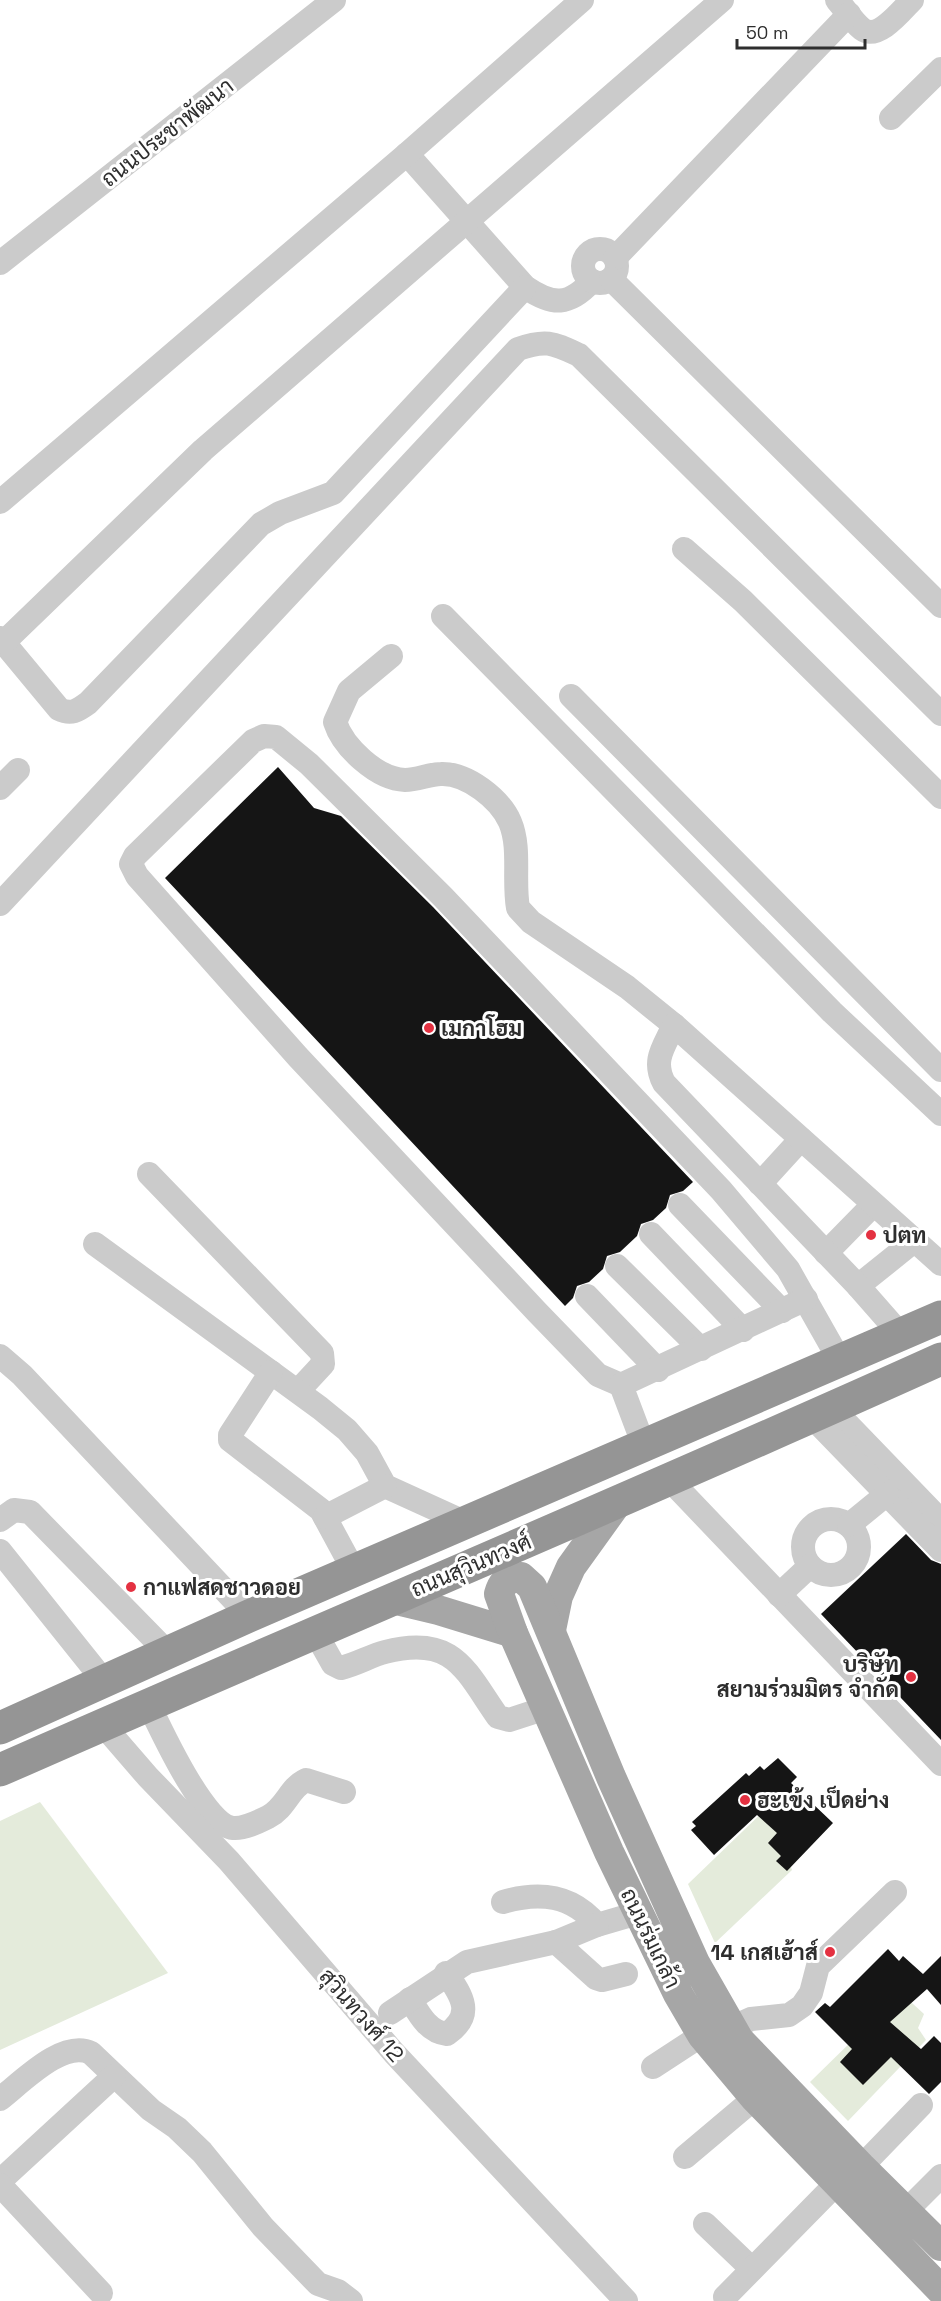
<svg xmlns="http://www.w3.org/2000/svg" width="941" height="2301" font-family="'Space Grotesk',Sarabun,sans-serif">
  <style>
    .green { fill: #e4ebdb }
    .building { fill: #151515 }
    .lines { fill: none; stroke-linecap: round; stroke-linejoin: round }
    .minor { stroke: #cbcbcb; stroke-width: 24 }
    .major { stroke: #a6a6a6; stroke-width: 30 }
    .highway { stroke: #959595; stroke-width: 33 }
    .poi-dot { fill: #e43141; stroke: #fff; stroke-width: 2 }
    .labels { text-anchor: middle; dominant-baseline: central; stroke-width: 6; stroke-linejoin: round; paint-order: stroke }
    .street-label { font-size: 22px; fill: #2e2e2e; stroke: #fff }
    .poi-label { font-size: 22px; font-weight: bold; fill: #2e2e2e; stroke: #fff; text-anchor: start }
  </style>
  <rect width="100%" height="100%" fill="#fff"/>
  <g class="green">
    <path d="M 40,1802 L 168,1973 L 0,2050 L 0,1821 Z"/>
    <path d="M 769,1806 L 792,1870 L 715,1943 L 688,1884 Z"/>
    <path d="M 901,1993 L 924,2014 L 918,2028 L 926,2040 L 848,2121 L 810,2082 Z"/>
  </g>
  <g class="building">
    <path d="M 278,767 L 314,808 L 341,816 L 433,907 L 693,1182 L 683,1191 L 670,1195 L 666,1208 L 653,1220 L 641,1224 L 637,1236 L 620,1252 L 607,1256 L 603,1269 L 589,1282 L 577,1286 L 573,1298 L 565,1306 L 165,878 Z"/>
    <path d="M 906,1534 L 931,1560 L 941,1564 L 941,1740 L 821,1614 Z"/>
    <path d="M 778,1758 L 797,1777 L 791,1783 L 833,1823 L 787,1871 L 776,1861 L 781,1856 L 768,1843 L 777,1833 L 757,1815 L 714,1855 L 691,1830 L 696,1826 L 692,1822 L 746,1773 L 749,1776 L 760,1766 L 764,1770 Z"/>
    <path d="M 888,1949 L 899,1961 L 903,1956 L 923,1974 L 941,1956 L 941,2005 L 927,1989 L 890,2022 L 921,2049 L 934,2036 L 941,2043 L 941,2082 L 929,2094 L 891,2057 L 863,2085 L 840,2062 L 852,2049 L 815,2012 L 825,2003 L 830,2007 Z"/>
  </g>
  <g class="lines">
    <g class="minor">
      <path d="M 837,0 C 845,9 853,22 862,29 C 878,41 902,10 912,0"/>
      <path d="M 891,118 L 941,69"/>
      <path d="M 407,154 L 525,287 C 553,306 569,306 592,281"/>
      <circle cx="600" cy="266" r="17"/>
      <path d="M 615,258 L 849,14"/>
      <path d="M 0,263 L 334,0"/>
      <path d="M 611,279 L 941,606"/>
      <path d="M 0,502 L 407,154 L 582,0"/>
      <path d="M 684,549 L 743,601 L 941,797"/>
      <path d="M 443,616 L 832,1012 L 941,1114"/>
      <path d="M 0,638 L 59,709 C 71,715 77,711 88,703 L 261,524 L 280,513 L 333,493 L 525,287"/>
      <path d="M 4,642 L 203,450 L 722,0"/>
      <path d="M 391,656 L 349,691 L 335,722 C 343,747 377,779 405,780 C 418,780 429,774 441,774 C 467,773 500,799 510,822 C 521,848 513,880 518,908 L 531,922 L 627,987 L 674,1025"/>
      <path d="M 571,696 L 941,1070"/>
      <path d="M 0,788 L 18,770"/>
      <path d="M 0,904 L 518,349 C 546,339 553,343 579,355 L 941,714"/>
      <path d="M 149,1174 L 322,1353 L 323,1364 L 298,1391"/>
      <path d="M 760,1184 L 801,1139"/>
      <path d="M 680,1205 L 782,1311"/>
      <path d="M 651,1234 L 743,1330"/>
      <path d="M 95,1244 L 320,1408 L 347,1430 L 367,1453 L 385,1486 L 464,1522"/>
      <path d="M 826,1253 L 873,1205"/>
      <path d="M 617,1266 L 701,1349"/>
      <path d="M 858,1286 L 914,1241"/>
      <path d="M 587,1296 L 658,1370"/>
      <path d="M 901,1335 L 858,1286 L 664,1083 C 652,1060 664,1047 674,1025 L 941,1264"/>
      <path d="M 0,1356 L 22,1375 L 249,1616"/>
      <path d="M 271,1372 L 230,1435 L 230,1440 L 321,1510 L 354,1571"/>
      <path d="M 621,1385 L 598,1375 L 537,1312 L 298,1057 L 137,876 L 131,864 L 135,856 L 253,741 L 264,736 L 276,737 L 309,764 L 443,897 L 721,1190 L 788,1269 L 840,1361"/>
      <path d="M 832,1408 L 941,1521"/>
      <path d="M 812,1417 L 941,1550"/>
      <path d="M 644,1446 L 621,1385 L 806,1299"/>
      <path d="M 669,1479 L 941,1764"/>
      <path d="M 325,1517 L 385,1486"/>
      <circle cx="831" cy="1547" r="28"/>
      <path d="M 0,1520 L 14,1510 L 30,1512 L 168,1653"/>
      <path d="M 849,1525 L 887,1494"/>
      <path d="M 0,1551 L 104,1681"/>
      <path d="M 779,1595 L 810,1566"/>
      <path d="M 315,1632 L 333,1664 L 341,1668 C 357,1664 370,1656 385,1652 C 454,1634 465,1670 498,1717 L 509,1720 L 546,1708"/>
      <path d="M 149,1705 C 161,1730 205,1826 233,1828 C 244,1829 258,1822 268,1817 C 286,1808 289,1788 306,1780 L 344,1792"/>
      <path d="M 103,1725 L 148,1777 L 229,1861 L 394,2053 L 626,2301"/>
      <path d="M 503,1902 C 540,1891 572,1895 597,1925 L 638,1913"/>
      <path d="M 556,1942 L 596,1978 L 602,1980 L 626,1974"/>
      <path d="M 410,1999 C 419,2014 428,2032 447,2034 C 474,2015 463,1997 446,1973"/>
      <path d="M 390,2013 L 467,1962 L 556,1942 L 597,1925"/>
      <path d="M 731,2028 L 751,2019 L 789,2015 L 802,2006 L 811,1993 L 818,1966 L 895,1892"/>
      <path d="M 653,2067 L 702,2035"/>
      <path d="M 0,2099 C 22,2082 63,2039 91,2053 L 151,2110 L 177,2128 L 202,2152 L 263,2227 L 318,2284 L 338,2291 L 351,2301"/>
      <path d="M 685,2157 L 755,2098"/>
      <path d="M 861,2167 L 921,2105"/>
      <path d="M 0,2181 L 114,2076"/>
      <path d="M 0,2185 L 101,2293"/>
      <path d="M 906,2211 L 941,2176"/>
      <path d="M 705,2224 L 752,2269"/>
      <path d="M 725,2297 L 837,2183"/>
    </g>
    <g class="major">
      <path d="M 392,1599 L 438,1610 L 513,1633"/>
      <path d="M 551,1630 L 558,1596 L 571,1567 L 617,1503"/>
      <path d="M 941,2246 L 861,2167 L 739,2040 L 695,1963 L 611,1777 L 532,1587 L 521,1577 C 509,1577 502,1582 499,1594 L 513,1633 L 609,1852 L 678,1994 L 702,2035 L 755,2098 L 941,2290"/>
    </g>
    <g class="highway">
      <path d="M 0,1728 L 249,1616 L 941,1317"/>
      <path d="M 0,1770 C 313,1632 629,1500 941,1359"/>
    </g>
  </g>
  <g class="poi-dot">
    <circle cx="429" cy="1028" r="6"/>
    <circle cx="871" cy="1235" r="6"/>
    <circle cx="131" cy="1587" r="6"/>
    <circle cx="911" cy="1677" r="6"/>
    <circle cx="745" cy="1800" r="6"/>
    <circle cx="830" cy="1952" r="6"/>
  </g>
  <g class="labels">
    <g class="street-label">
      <text transform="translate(167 132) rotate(-38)">ถนนประชาพัฒนา</text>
      <text transform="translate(471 1565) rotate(-23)">ถนนสุวินทวงศ์</text>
      <text transform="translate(651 1938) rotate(64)">ถนนร่มเกล้า</text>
      <text transform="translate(362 2015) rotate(49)">สุวินทวงศ์ 12</text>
    </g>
    <g class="poi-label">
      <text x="441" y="1028">เมกาโฮม</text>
      <text x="883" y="1235">ปตท</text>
      <text x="143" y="1587">กาแฟสดชาวดอย</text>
      <text x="899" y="1664" text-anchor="end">บริษัท<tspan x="899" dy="25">สยามร่วมมิตร จำกัด</tspan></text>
      <text x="757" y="1800">ฮะเข้ง เป็ดย่าง</text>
      <text x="818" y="1952" text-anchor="end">14 เกสเฮ้าส์</text>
    </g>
  </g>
  <path d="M737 39v9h128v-9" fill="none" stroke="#2e2e2e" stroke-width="3"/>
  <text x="746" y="39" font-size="18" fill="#2e2e2e" stroke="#ffffff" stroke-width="4.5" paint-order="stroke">50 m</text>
</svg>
